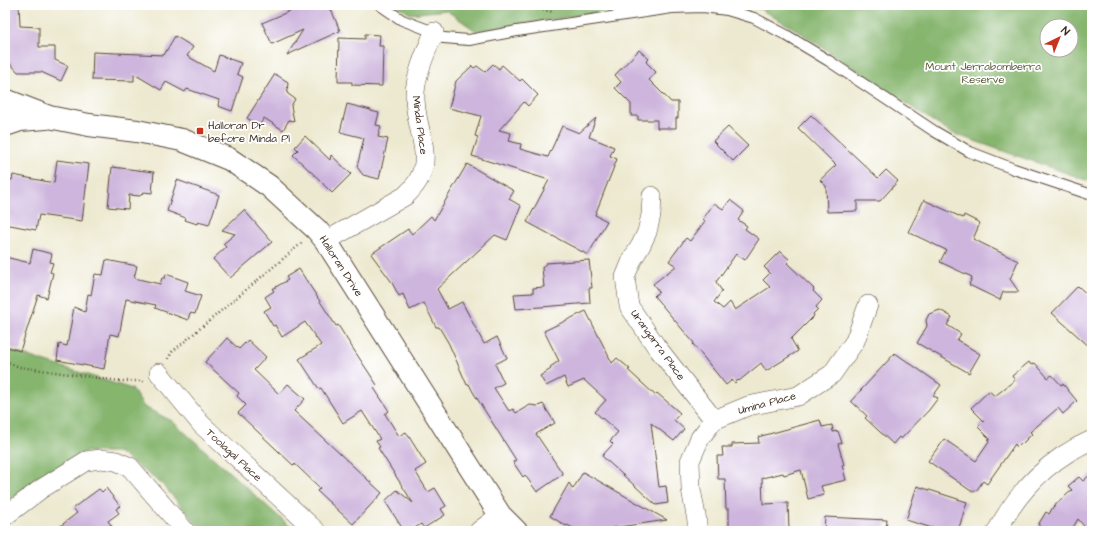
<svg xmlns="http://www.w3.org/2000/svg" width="1097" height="536" font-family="'Architects Daughter',sans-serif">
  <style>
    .forest { fill: #86b56e; stroke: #607046; fill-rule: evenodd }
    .building { fill: #cdb5dd }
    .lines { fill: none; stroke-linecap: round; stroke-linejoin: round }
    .lane-casing { stroke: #564739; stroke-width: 12 }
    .street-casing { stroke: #564739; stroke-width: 20 }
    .secondary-casing { stroke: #564739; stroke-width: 24 }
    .path { stroke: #564739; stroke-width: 2.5; stroke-dasharray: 1 3; stroke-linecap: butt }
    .lane { stroke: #fff; stroke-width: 10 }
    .street { stroke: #fff; stroke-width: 19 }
    .secondary { stroke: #fff; stroke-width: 22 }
    .poi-dot { fill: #c8321e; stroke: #fff; stroke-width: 1.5 }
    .labels { text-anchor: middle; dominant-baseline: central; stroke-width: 3.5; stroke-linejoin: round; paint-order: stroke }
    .park-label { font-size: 11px; fill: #5c5d3b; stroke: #fff }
    .poi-label { font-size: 11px; fill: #3b2a1e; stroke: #fff; text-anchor: start }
    .street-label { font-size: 11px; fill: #3b2a1e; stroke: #fff }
  </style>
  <rect width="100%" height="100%" fill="#fff"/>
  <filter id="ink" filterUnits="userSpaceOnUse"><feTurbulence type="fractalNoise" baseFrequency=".025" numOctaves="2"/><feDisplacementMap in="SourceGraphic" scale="8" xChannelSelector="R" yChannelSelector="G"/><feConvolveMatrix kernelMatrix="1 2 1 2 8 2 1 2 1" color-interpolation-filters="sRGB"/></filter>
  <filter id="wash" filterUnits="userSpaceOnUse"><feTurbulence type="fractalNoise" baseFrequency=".012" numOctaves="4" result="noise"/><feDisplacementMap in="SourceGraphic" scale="16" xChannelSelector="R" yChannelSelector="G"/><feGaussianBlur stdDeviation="0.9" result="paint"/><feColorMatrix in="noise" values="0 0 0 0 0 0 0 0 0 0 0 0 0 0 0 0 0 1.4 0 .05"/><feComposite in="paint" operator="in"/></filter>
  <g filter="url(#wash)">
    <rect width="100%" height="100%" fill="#ede9d0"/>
    <g class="forest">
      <path d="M 397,5 L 646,5 L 476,31 L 446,10 L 410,14 Z"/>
      <path d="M 742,5 L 1092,5 L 1092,182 L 949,132 L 795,29 L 760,9 ZM 1047,26 L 1071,26 L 1071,50 L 1047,50 Z"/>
      <path d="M 5,349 L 132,389 L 144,407 L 172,421 L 295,531 L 203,531 L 162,484 L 118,452 L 85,452 L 38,478 L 5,505 Z"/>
    </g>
    <g id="blocks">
      <g class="building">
        <path d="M 8,5 L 19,5 L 20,26 L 39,27 L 39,47 L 55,47 L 55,60 L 68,66 L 61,81 L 41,72 L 18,72 L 5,58 L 5,47 L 7,47 Z"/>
        <path d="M 304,5 L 326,5 L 329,10 L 331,9 L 340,31 L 287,55 L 303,30 L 272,44 L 262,23 Z"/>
        <path d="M 365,34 L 380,35 L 379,46 L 383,46 L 382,86 L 352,85 L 352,82 L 338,82 L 339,38 L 365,39 Z"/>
        <path d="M 175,36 L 193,47 L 187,56 L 214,71 L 219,55 L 241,63 L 237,74 L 243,77 L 232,111 L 218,106 L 219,100 L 187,89 L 185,92 L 166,82 L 161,90 L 134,74 L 134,81 L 92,80 L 93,52 L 164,55 Z"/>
        <path d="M 639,50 L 649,59 L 646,62 L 656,72 L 649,80 L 671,102 L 678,102 L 678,118 L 676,118 L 676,128 L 657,128 L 657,120 L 638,120 L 638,116 L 631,116 L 631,104 L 615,88 L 621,82 L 615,75 Z"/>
        <path d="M 493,64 L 499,69 L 502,65 L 520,81 L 522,79 L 538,95 L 528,106 L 524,102 L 499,130 L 511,133 L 509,141 L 521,144 L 520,149 L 548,157 L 562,126 L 579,133 L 596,118 L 589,137 L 614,147 L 610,156 L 617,159 L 595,215 L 607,221 L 588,255 L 527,222 L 549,180 L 472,156 L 478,137 L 475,136 L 481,116 L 449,108 L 456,81 L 472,66 L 474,68 L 477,66 L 485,72 Z"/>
        <path d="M 275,74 L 288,82 L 287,93 L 295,99 L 291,106 L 294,121 L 289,120 L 283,130 L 264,118 L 259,126 L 247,118 Z"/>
        <path d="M 347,104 L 371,110 L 371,111 L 379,113 L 376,125 L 381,126 L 378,137 L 388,139 L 379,179 L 363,175 L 357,167 L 364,138 L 340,132 Z"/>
        <path d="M 811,115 L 878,178 L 886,170 L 898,181 L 880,201 L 857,201 L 857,211 L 827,212 L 826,186 L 820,180 L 836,165 L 798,128 Z"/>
        <path d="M 728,127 L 748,146 L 733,161 L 713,141 Z"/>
        <path d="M 305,136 L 330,160 L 331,155 L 351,174 L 332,193 L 323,184 L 323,183 L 293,155 L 298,150 L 295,147 Z"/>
        <path d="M 57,160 L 89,164 L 82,221 L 39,215 L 36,230 L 5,224 L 5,179 L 12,180 L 13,175 L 54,183 Z"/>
        <path d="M 467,164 L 514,191 L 509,199 L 521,206 L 507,240 L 495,235 L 437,289 L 448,309 L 462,302 L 484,344 L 497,337 L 507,358 L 495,364 L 504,383 L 494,388 L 509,411 L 513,409 L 516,413 L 530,405 L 538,406 L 543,404 L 555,423 L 536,434 L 563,474 L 537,492 L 525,475 L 523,477 L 513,462 L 516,460 L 473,392 L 469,384 L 467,385 L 449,344 L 439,327 L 436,327 L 424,303 L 410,310 L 403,294 L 399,296 L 391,281 L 371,254 L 408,229 L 412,234 L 431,216 L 434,220 Z"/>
        <path d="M 112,167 L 154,172 L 152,193 L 144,192 L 140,196 L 129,195 L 128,209 L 108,207 Z"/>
        <path d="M 177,180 L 219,195 L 209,225 L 198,222 L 197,224 L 185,220 L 186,218 L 167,211 Z"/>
        <path d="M 730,200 L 744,211 L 738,220 L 747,226 L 745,229 L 759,239 L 745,260 L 736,254 L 716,282 L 722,291 L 714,302 L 723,309 L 730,302 L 735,310 L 770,287 L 763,280 L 770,273 L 764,267 L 780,251 L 790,260 L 787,263 L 814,289 L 813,291 L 822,300 L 816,307 L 818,309 L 813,314 L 814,316 L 791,339 L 798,351 L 766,371 L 761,363 L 739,381 L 738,380 L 735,383 L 732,380 L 726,385 L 693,344 L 694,343 L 654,296 L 659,292 L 653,284 L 676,266 L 669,261 L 686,238 L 690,241 L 705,221 L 703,219 L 714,203 L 723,209 Z"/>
        <path d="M 924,200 L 963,218 L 964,215 L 980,223 L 973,239 L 1018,261 L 1010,279 L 1019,292 L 1003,292 L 1000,300 L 969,285 L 972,277 L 940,262 L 946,250 L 908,232 Z"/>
        <path d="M 244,210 L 272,242 L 230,278 L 213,259 L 226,247 L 223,244 L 235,234 L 222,230 Z"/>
        <path d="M 33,249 L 52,254 L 50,262 L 53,263 L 50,272 L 53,273 L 47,298 L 38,295 L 20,351 L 5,346 L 5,257 L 30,263 Z"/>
        <path d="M 106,260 L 137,266 L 134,278 L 160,284 L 162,278 L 165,278 L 166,274 L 188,282 L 185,291 L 201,296 L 195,314 L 190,313 L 188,320 L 155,308 L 156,305 L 126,299 L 119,336 L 110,334 L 104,369 L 57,360 L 59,344 L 67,346 L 74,307 L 85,312 L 88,294 L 91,295 L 95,274 L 103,275 Z"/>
        <path d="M 589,260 L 592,288 L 589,288 L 590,303 L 516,309 L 514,294 L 533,293 L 533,288 L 544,287 L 542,268 L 546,263 Z"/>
        <path d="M 299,269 L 336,326 L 338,325 L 348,341 L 377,385 L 374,388 L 389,411 L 385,414 L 399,436 L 406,432 L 426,464 L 415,471 L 428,492 L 435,488 L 446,506 L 441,509 L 445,515 L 424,528 L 421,524 L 410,531 L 404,531 L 385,501 L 397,490 L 413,503 L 378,448 L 380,447 L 376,441 L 380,439 L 362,411 L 343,423 L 321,388 L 319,389 L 299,359 L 321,345 L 305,322 L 282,337 L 275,325 L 273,326 L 264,311 L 271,307 L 265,297 L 274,291 L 272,289 L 288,280 L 286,277 Z"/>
        <path d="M 1078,286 L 1092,299 L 1092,349 L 1052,313 Z"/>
        <path d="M 940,310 L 952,317 L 947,325 L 961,334 L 957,340 L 980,354 L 969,373 L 917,343 L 927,326 L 926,320 L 929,314 Z"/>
        <path d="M 586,311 L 612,363 L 617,358 L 630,369 L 628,370 L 655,395 L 657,393 L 680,413 L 674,420 L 684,429 L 674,441 L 651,423 L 659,487 L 666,486 L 668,503 L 656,505 L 602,456 L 613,444 L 610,441 L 618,432 L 595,412 L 606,400 L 584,380 L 568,387 L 564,377 L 546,386 L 540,376 L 551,369 L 550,367 L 559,361 L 544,331 Z"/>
        <path d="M 227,338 L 239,349 L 248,340 L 266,357 L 254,370 L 279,394 L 288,384 L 305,399 L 294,411 L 382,493 L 353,524 L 317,491 L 320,488 L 295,464 L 294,466 L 238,413 L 246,405 L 237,396 L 239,393 L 205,362 Z"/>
        <path d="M 895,353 L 941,385 L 933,396 L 938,398 L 929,410 L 901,439 L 899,437 L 893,444 L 865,418 L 867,416 L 851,401 Z"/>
        <path d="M 1029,362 L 1031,365 L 1035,363 L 1048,378 L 1052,375 L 1061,385 L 1063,384 L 1077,401 L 1063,414 L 1058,408 L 1030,432 L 1032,434 L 1022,444 L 1021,443 L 1017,447 L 1015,444 L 987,484 L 983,481 L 976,491 L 971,491 L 928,461 L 944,439 L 976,461 L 989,442 L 988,440 L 990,439 L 978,427 L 984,421 L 971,408 L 989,391 L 995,396 L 1015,380 L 1012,376 Z"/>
        <path d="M 820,420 L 822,427 L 832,425 L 833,432 L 838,431 L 842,443 L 838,444 L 844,465 L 842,465 L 846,480 L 821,486 L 824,495 L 808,499 L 801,470 L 784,475 L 783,473 L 762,478 L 763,504 L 788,503 L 789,530 L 750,531 L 729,530 L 729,509 L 726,509 L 725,479 L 718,479 L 717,456 L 723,456 L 722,447 L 732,447 L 732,444 L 759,443 L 758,437 Z"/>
        <path d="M 583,472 L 667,520 L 612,528 L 610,531 L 579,531 L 567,525 L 566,526 L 550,516 L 569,483 L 573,489 Z"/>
        <path d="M 1092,473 L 1092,531 L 1088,531 L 1078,519 L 1071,531 L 1039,531 L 1041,527 L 1038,525 L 1046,512 L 1049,514 L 1053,507 L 1072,490 L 1068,486 L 1079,477 L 1083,481 Z"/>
        <path d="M 917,486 L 967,502 L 958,531 L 942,531 L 906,520 Z"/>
        <path d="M 106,488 L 120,506 L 116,509 L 119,513 L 108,521 L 115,531 L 54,531 L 77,513 L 73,508 L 99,489 L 102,492 Z"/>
        <path d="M 825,517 L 887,520 L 886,531 L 824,531 Z"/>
      </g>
    </g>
  </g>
  <g filter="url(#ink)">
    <use href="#blocks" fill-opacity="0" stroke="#564739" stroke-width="1"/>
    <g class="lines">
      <g class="lane-casing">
        <g id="lane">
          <path d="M 380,5 L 402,20 L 434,32"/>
          <path d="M 432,37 L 456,39 L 469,40 L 517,31 L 672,8 L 703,7 L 727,10 L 754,18 L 786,35 L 829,61 L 934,131 L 970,152 L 1014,169 L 1092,195"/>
        </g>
      </g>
      <g class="street-casing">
        <g id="street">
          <path d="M 652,196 L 651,215 L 647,232 L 641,245 L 632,260 L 625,277 L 629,306 L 656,346 L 714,420"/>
          <path d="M 326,241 L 405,196 C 443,162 413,133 415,93 C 416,73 427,50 434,32"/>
          <path d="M 159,373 L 201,424 L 316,531"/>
          <path d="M 5,516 L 41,489 L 86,461 L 101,459 L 116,461 L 130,467 L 185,531"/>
          <path d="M 479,531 L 500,515"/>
          <path d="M 697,531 L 697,521 L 691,489 L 690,461 L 700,438 L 714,420 L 748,406 L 798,396 L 832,374 L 855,341 L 868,305"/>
          <path d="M 997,531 C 1018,491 1050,458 1092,440"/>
        </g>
      </g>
      <g class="secondary-casing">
        <g id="secondary">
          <path d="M 5,100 L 49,117 L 89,125 L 137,131 L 182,140 L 229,159 L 269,186 L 317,230 L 326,241 L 500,515 L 516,531"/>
          <path d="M 5,125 L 20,120 L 46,118"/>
        </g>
      </g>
      <g class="path">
        <path d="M 515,5 L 540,9 L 553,12"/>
        <path d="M 168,359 L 172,352 L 303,242"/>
        <path d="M 5,361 L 19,367 L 120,381 L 145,381"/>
      </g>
      <use href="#lane" class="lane"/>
      <use href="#street" class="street"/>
      <use href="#secondary" class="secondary"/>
    </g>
  </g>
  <rect class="poi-dot" x="196" y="127" width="8" height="8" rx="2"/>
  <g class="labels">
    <g class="park-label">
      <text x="983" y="66">Mount Jerrabomberra<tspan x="983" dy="13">Reserve</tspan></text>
    </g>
    <g class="poi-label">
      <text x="208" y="125">Halloran Dr<tspan x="208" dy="13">before Minda Pl</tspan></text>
    </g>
    <g class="street-label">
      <text transform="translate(420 125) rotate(82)">Minda Place</text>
      <text transform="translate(341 266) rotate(57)">Halloran Drive</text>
      <text transform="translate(658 345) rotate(54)">Urangarra Place</text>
      <text transform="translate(767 403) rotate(-15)">Umina Place</text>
      <text transform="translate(234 455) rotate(43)">Toolagal Place</text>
    </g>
  </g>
  <rect width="1097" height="536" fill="none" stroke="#fff" stroke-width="20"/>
  <g transform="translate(1059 38) rotate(43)"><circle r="19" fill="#ffffff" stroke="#b1aaa5"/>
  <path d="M0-3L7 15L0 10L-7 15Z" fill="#c8321e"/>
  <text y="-6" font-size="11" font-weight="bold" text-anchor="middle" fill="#3b2a1e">N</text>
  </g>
</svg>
